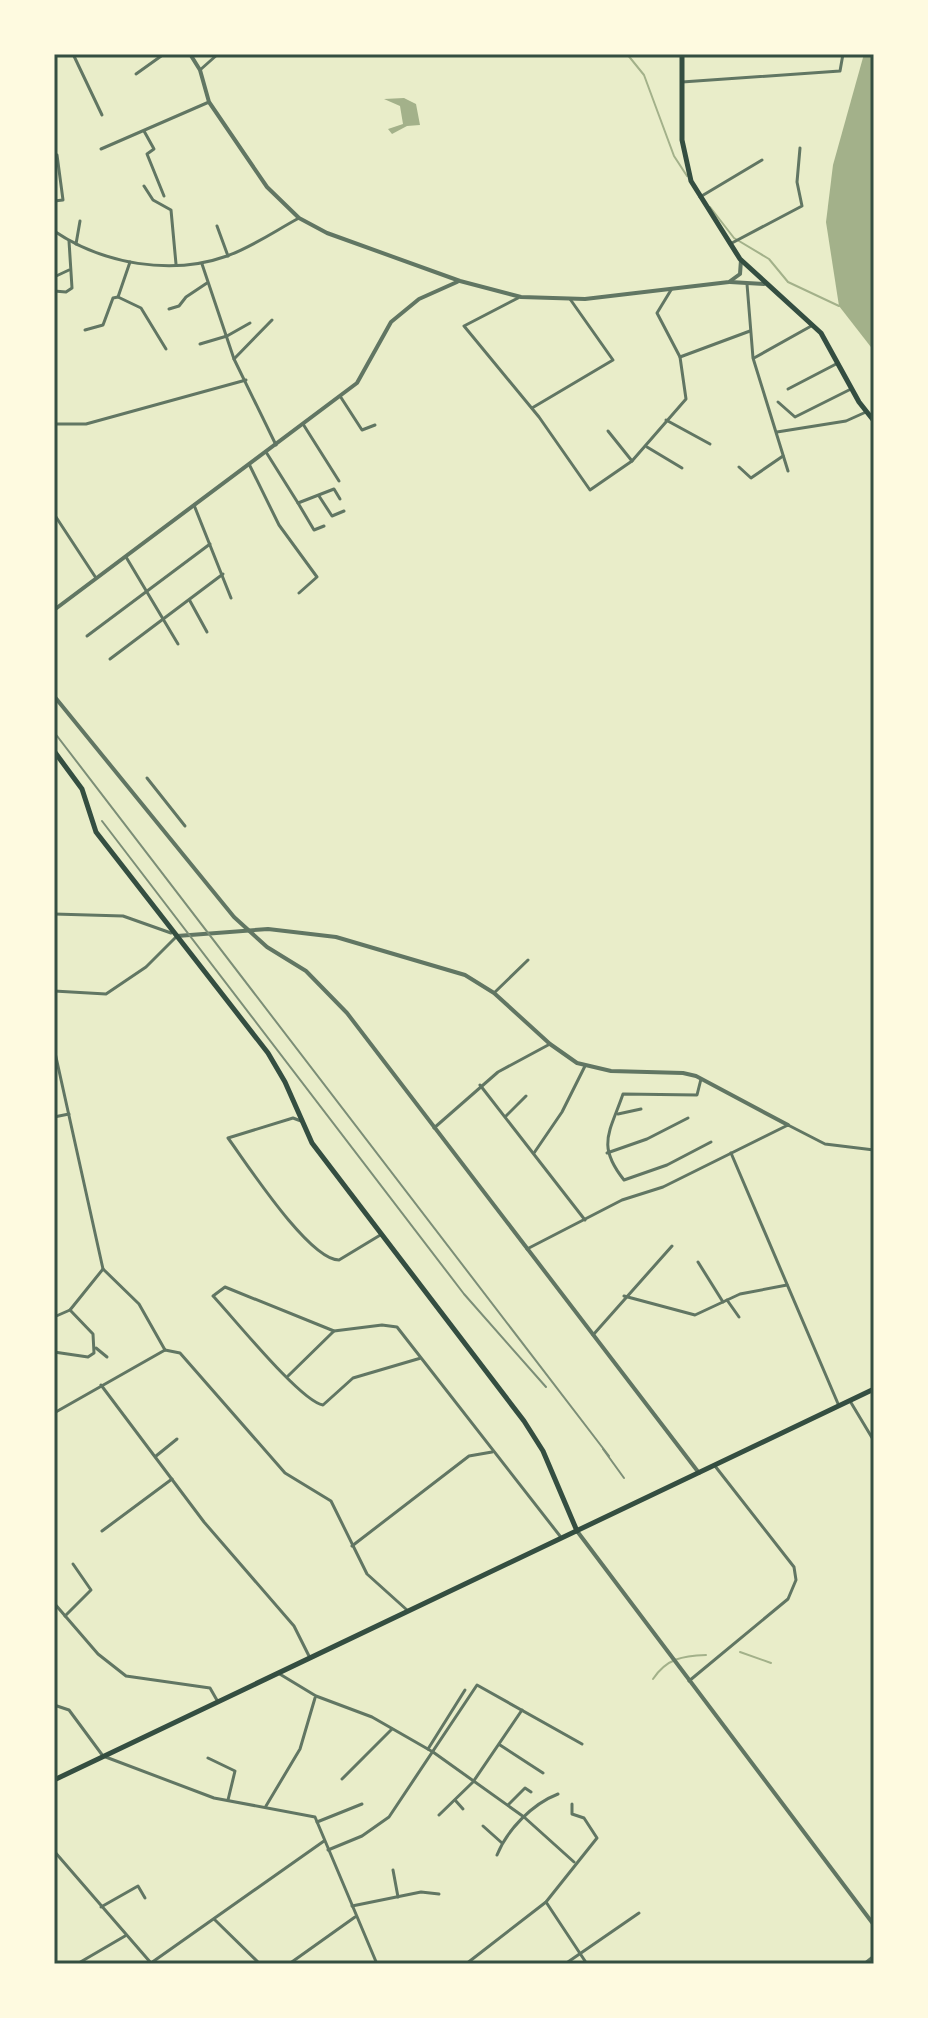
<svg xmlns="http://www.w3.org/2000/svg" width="928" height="2018" font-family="Ubuntu,sans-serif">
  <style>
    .water { fill: #a3b18a }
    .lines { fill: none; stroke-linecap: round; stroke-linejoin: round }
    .stream { stroke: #a3b18a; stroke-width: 2 }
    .minor { stroke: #617663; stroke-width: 3 }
    .tertiary { stroke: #617663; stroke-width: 4 }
    .secondary { stroke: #344e41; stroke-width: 5 }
    .rail { stroke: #7c8e77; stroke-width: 2 }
    .neatline { fill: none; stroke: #344e41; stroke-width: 3 }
  </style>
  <rect width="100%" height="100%" fill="#e9edc9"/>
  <g class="water">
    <path d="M 864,54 L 874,54 L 874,351 L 839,306 L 826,222 L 833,165 Z"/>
    <path d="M 404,98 L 416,104 L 420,125 L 407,126 L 392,134 L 388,129 L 403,124 L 400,106 L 384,99 Z"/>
  </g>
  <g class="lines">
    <g class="stream">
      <path d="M 627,54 L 644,75 L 674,156 L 687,176"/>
      <path d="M 710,207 L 734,238 L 769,259 L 788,282 L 839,306"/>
      <path d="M 740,1652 L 771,1663"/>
      <path d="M 653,1679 C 667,1658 683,1656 706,1655"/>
    </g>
    <g class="minor">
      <path d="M 73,54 L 102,115"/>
      <path d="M 200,70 L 218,54"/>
      <path d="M 136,74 L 164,54"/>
      <path d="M 682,82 L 840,71 L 843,54"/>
      <path d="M 144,131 L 154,149 L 147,154 L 164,196"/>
      <path d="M 101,149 L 209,102"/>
      <path d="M 144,186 L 153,200 L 171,210 L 176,264"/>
      <path d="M 700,197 L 762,160"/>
      <path d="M 54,201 L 63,200 L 57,155"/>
      <path d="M 217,226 L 228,256"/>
      <path d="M 54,231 C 103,264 171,276 227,256 C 252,247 275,231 299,218"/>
      <path d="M 76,244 L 80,221"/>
      <path d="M 730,244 L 802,206 L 797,182 L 800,148"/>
      <path d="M 130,262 L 118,297 L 141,308 L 166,349"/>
      <path d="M 202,264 L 234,359 L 276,445"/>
      <path d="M 54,277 L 69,270"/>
      <path d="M 747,284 L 753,358 L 788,471"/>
      <path d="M 54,291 L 66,292 L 72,288 L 69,241"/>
      <path d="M 518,298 L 464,326 L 539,417 L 590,490 L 632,461 L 686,399 L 680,357 L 657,313 L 671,290"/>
      <path d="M 169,309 L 179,306 L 186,297 L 207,283"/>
      <path d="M 85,330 L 103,325 L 113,298 L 118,297"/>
      <path d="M 200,344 L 227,336 L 250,323"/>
      <path d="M 680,357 L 750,331"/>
      <path d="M 754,358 L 813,325"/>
      <path d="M 234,359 L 272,320"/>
      <path d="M 788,389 L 838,363"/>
      <path d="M 340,396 L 362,430 L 375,425"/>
      <path d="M 778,402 L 795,417 L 851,389"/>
      <path d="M 532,408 L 613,360 L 570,299"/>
      <path d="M 666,420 L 710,444"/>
      <path d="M 54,424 L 86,424 L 246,380"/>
      <path d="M 303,424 L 339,481"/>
      <path d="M 608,431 L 632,461"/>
      <path d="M 777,432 L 846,421 L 866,412"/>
      <path d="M 647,447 L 682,468"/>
      <path d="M 266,452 L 298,503 L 334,489 L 340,499"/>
      <path d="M 249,464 L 279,525 L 317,577 L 299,593"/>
      <path d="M 739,467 L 751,478 L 783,456"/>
      <path d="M 319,496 L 332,516 L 344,511"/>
      <path d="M 298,503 L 314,530 L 324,526"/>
      <path d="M 194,505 L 231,598"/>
      <path d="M 54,514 L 96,578"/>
      <path d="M 126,557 L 178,644"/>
      <path d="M 190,601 L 207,632"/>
      <path d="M 87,636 L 210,544"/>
      <path d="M 110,659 L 223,574"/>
      <path d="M 147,778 L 185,826"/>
      <path d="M 54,914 L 123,916 L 171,933"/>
      <path d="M 54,991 L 106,994 L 146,967 L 177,936"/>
      <path d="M 494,993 L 528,960"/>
      <path d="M 54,1048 L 103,1269 L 139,1304 L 165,1350"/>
      <path d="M 701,1079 L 697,1095 L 623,1094 C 610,1132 596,1145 624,1180 L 667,1165 L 711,1142"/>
      <path d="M 480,1085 L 585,1220"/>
      <path d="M 618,1114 L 641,1109"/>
      <path d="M 506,1116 L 526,1096"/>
      <path d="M 54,1117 L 69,1114"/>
      <path d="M 301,1121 L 293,1118 L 228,1138 C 247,1164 309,1260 339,1260 L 382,1234"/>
      <path d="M 434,1128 L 498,1072 L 550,1044"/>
      <path d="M 534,1153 L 562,1112 L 585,1066"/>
      <path d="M 607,1153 L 647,1139 L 688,1118"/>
      <path d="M 731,1153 L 839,1406"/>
      <path d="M 527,1249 L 622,1200 L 663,1187 L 788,1125 L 825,1144 L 874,1150"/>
      <path d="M 698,1262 L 723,1302"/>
      <path d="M 624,1296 L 695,1315 L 740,1294 L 787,1285"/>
      <path d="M 727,1300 L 739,1317"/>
      <path d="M 54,1317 L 70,1310"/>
      <path d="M 593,1335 L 672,1246"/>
      <path d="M 96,1348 L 107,1357"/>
      <path d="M 165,1350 L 180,1353 L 285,1473 L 331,1501 L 367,1574 L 407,1610"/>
      <path d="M 54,1352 L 88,1357 L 94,1353 L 93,1334 L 70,1310 L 103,1269"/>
      <path d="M 421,1358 L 353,1378 L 323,1405 C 301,1402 232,1316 213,1296 L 225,1287 L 334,1331 L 382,1325 L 397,1327 L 560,1536"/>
      <path d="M 288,1376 L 334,1331"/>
      <path d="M 101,1385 L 204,1522 L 294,1626 L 310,1658"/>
      <path d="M 850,1401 L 874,1441"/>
      <path d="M 54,1413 L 165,1350"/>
      <path d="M 156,1456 L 177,1439"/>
      <path d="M 102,1531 L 172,1479"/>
      <path d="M 352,1546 L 469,1456 L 492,1452"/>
      <path d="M 54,1603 L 98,1654 L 126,1676 L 210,1688 L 218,1702"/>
      <path d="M 65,1616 L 91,1590 L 73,1564"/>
      <path d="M 278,1673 L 316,1696 L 372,1717 L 433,1752 L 524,1817 L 574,1862"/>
      <path d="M 689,1681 L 788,1599 L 796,1580 L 794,1567 L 715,1466"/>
      <path d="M 54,1705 L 69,1710 L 103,1756 L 214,1798 L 315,1817 L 377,1964"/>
      <path d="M 500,1745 L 543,1773"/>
      <path d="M 428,1749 L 465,1690"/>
      <path d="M 208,1758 L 235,1771 L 228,1800"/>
      <path d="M 342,1779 L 392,1729"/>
      <path d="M 455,1800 L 463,1809"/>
      <path d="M 508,1805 L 525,1788 L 531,1792"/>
      <path d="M 266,1806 L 300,1749 L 315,1698"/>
      <path d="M 439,1815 L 473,1782 L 522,1710"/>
      <path d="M 317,1822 L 362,1804"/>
      <path d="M 483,1826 L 502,1843"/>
      <path d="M 328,1850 L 362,1836 L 389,1817 L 477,1685 L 582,1744"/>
      <path d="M 54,1851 L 151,1963"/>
      <path d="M 497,1855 C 507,1830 532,1804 558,1794"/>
      <path d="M 393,1870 L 398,1897"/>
      <path d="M 546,1902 L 587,1964"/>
      <path d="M 352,1906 L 421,1892 L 439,1894"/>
      <path d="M 101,1907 L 138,1886 L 145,1898"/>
      <path d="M 214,1919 L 260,1964"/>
      <path d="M 151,1963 L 324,1841"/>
      <path d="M 77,1964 L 125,1936"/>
      <path d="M 289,1964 L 355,1917"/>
      <path d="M 466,1964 L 546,1902 L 597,1838 L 584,1818 L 572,1814 L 572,1804"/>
      <path d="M 565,1964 L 639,1913"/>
      <path d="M 864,1964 L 874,1956"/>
    </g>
    <g class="tertiary">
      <path d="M 190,54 L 200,70 L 209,102 L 267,187 L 299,218 L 327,233 L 460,281 L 521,297 L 585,299 L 729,282 L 740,274 L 741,260"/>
      <path d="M 730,282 L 764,284"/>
      <path d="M 54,610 L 357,383 L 391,322 L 419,299 L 457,282"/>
      <path d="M 54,696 L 234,917 L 267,947 L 306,971 L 347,1013 L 699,1473"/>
      <path d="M 177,936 L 268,929 L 336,937 L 465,975 L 494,993 L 550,1044 L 577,1063 L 611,1071 L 683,1073 L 696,1076 L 788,1125"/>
      <path d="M 577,1531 L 874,1925"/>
    </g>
    <g class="secondary">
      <path d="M 682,54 L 682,140 L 691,181 L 740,259 L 821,333 L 859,402 L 874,421"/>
      <path d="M 54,751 L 82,789 L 96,832 L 268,1053 L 285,1082 L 312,1143 L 524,1421 L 543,1451 L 577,1531"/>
      <path d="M 54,1780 L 874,1389"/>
    </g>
    <g class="rail">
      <path d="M 54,732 L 609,1456"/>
      <path d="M 102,821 L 464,1294 L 546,1387"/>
      <path d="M 603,1449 L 624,1478"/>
    </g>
  </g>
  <rect width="928" height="2018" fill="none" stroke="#fefae0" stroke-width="112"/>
  <rect x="56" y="56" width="816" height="1906" class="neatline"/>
</svg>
